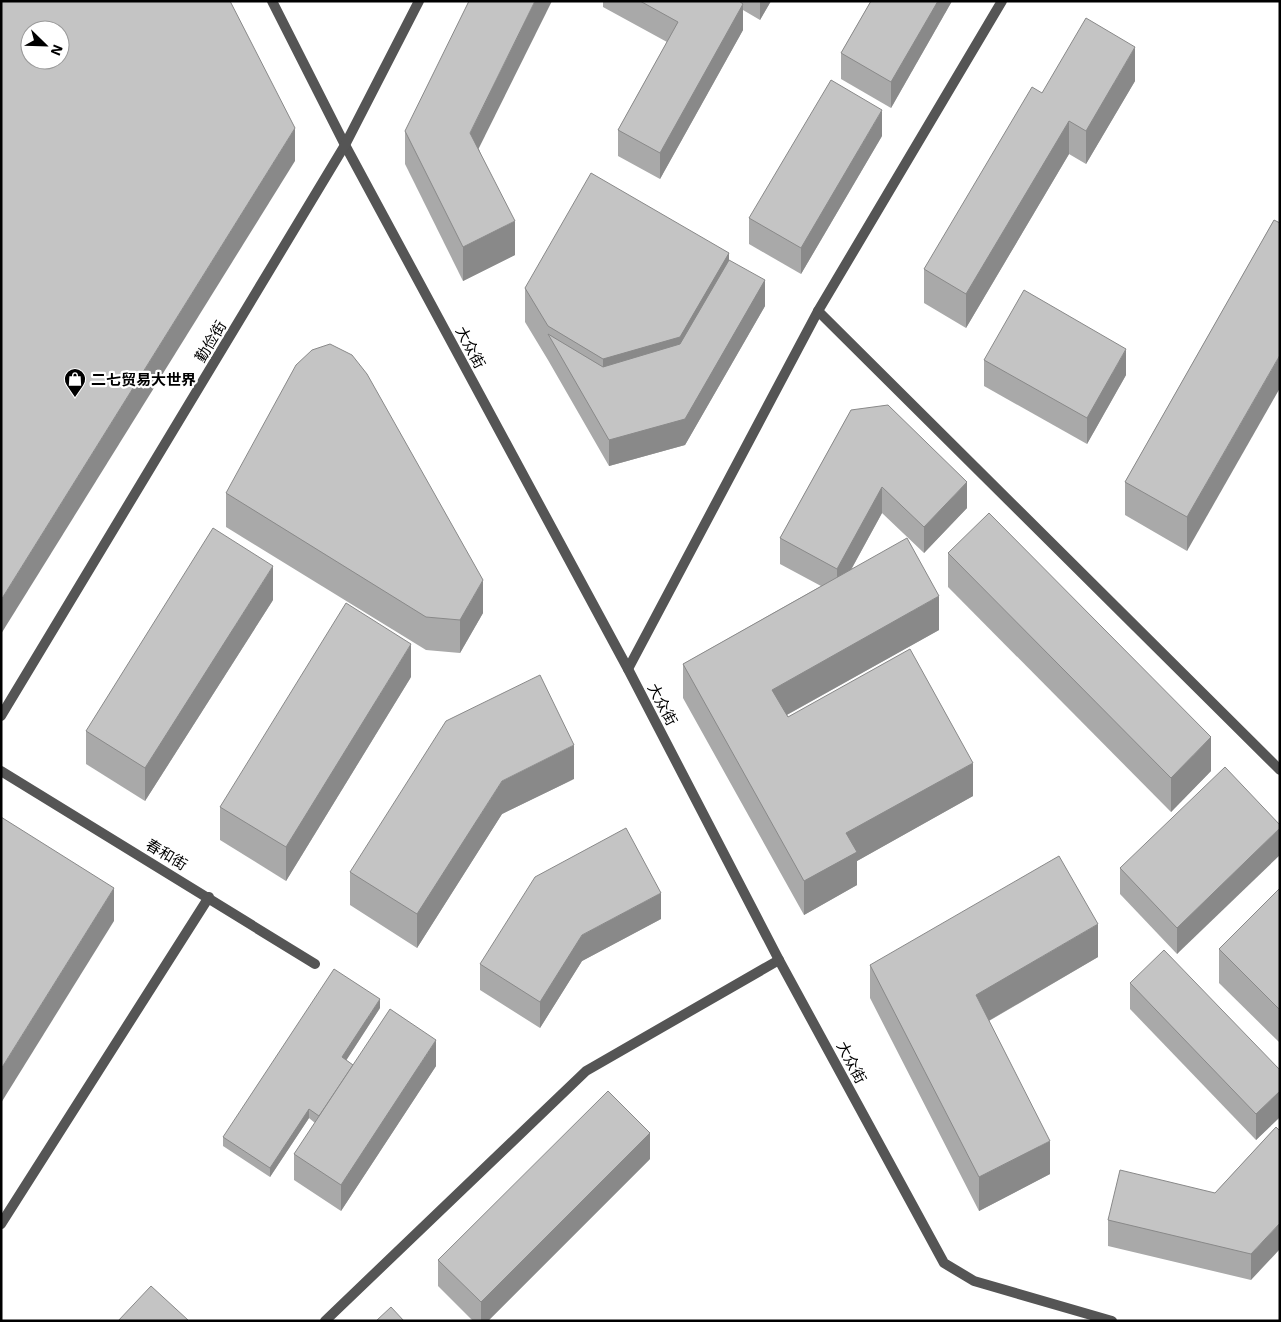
<svg xmlns="http://www.w3.org/2000/svg" width="1281" height="1322" font-family="'Exo 2','Noto Sans SC',sans-serif">
  <style>
    .lines { fill: none; stroke-linecap: round; stroke-linejoin: round }
    .lane { stroke: #555; stroke-width: 10 }
    .street { stroke: #555; stroke-width: 10 }
    .wall { fill: #a9a9a9 }
    .shaded-wall { fill: #898989 }
    .building { fill: #c4c4c4; stroke: #898989; fill-rule: evenodd }
    .labels { text-anchor: middle; dominant-baseline: central; stroke-width: 4.5; stroke-linejoin: round; paint-order: stroke }
    .street-label { font-size: 15px; fill: #000; stroke: #fff }
    .poi-label { font-size: 15px; font-weight: bold; fill: #000; stroke: #fff; text-anchor: start }
  </style>
  <rect width="100%" height="100%" fill="#fff"/>
  <g class="lines">
    <g class="lane">
      <path d="M 818,311 L 1280,770"/>
      <path d="M 628,669 L 818,311 L 1002,1"/>
    </g>
    <g class="street">
      <path d="M 272,1 L 345,145 L 628,669 L 779,960 L 944,1263 L 974,1281 L 1112,1321"/>
      <path d="M 1,716 L 345,145 L 419,1"/>
      <path d="M 1,771 L 315,964"/>
      <path d="M 1,1224 L 209,897"/>
      <path d="M 325,1321 L 586,1071 L 779,960"/>
    </g>
  </g>
  <g class="wall">
    <path d="M 603,1 L 771,1 L 760,20 L 743,10 L 743,30 L 660,179 L 618,156 L 618,130 L 667,42 L 603,7 Z"/>
    <path d="M 871,1 L 952,1 L 891,108 L 841,79 L 841,53 Z"/>
    <path d="M 1135,81 L 1086,164 L 1069,154 L 966,328 L 924,303 L 924,269 L 1042,93 Z"/>
    <path d="M 405,131 L 479,149 L 515,255 L 463,281 L 405,164 Z"/>
    <path d="M 882,136 L 801,274 L 749,244 L 749,218 Z"/>
    <path d="M 1274,220 L 1187,551 L 1125,515 L 1125,482 Z"/>
    <path d="M 729,260 L 765,306 L 685,445 L 609,466 L 548,360 L 525,322 L 525,288 Z"/>
    <path d="M 984,360 L 1126,375 L 1087,444 L 984,386 Z"/>
    <path d="M 851,410 L 967,508 L 924,553 L 882,513 L 851,570 L 939,630 L 787,715 L 788,717 L 973,796 L 857,861 L 857,885 L 804,915 L 683,698 L 683,664 L 821,586 L 780,564 L 780,538 Z"/>
    <path d="M 226,493 L 483,613 L 460,653 L 426,650 L 226,527 Z"/>
    <path d="M 948,553 L 1211,771 L 1171,812 L 948,587 Z"/>
    <path d="M 273,600 L 145,801 L 86,764 L 86,731 Z"/>
    <path d="M 411,677 L 286,881 L 220,840 L 220,807 Z"/>
    <path d="M 574,779 L 502,814 L 417,948 L 350,905 L 350,872 Z"/>
    <path d="M 1280,825 L 1177,954 L 1120,894 L 1120,868 Z"/>
    <path d="M 1280,888 L 1280,1043 L 1219,983 L 1219,949 Z"/>
    <path d="M 661,919 L 582,961 L 540,1028 L 480,990 L 480,964 Z"/>
    <path d="M 1098,957 L 989,1021 L 1050,1174 L 979,1211 L 870,998 L 870,965 Z"/>
    <path d="M 1130,983 L 1280,1070 L 1280,1117 L 1256,1140 L 1130,1009 Z"/>
    <path d="M 380,1008 L 346,1060 L 353,1065 L 436,1066 L 341,1211 L 294,1180 L 294,1154 L 315,1123 L 309,1118 L 270,1177 L 223,1146 L 223,1137 Z"/>
    <path d="M 1276,1127 L 1251,1280 L 1108,1246 L 1108,1220 L 1215,1193 Z"/>
    <path d="M 650,1159 L 488,1321 L 473,1321 L 438,1286 L 438,1260 Z"/>
  </g>
  <g class="shaded-wall">
    <path d="M 535,1 L 552,1 L 470,166 L 470,133 Z"/>
    <path d="M 760,1 L 771,1 L 760,20 Z"/>
    <path d="M 938,1 L 952,1 L 891,108 L 891,82 Z"/>
    <path d="M 743,4 L 743,30 L 660,179 L 660,153 Z"/>
    <path d="M 1135,47 L 1135,81 L 1086,164 L 1086,131 Z"/>
    <path d="M 882,110 L 882,136 L 801,274 L 801,248 Z"/>
    <path d="M 1069,121 L 1069,154 L 966,328 L 966,294 Z"/>
    <path d="M 295,128 L 295,161 L 1,634 L 1,600 Z"/>
    <path d="M 515,221 L 515,255 L 463,281 L 463,247 Z"/>
    <path d="M 729,253 L 729,286 L 680,371 L 603,393 L 603,359 Z"/>
    <path d="M 765,280 L 765,306 L 685,445 L 609,466 L 609,440 Z"/>
    <path d="M 1126,349 L 1126,375 L 1087,444 L 1087,418 Z"/>
    <path d="M 1280,355 L 1280,388 L 1187,551 L 1187,517 Z"/>
    <path d="M 967,482 L 967,508 L 924,553 L 924,527 Z"/>
    <path d="M 882,487 L 882,513 L 837,595 L 837,569 Z"/>
    <path d="M 273,566 L 273,600 L 145,801 L 145,768 Z"/>
    <path d="M 483,580 L 483,613 L 460,653 L 460,620 Z"/>
    <path d="M 939,596 L 939,630 L 772,723 L 772,690 Z"/>
    <path d="M 411,644 L 411,677 L 286,881 L 286,847 Z"/>
    <path d="M 1211,737 L 1211,771 L 1171,812 L 1171,778 Z"/>
    <path d="M 574,745 L 574,779 L 502,814 L 417,948 L 417,914 L 502,781 Z"/>
    <path d="M 973,763 L 973,796 L 857,861 L 857,885 L 804,915 L 804,881 L 846,833 Z"/>
    <path d="M 1280,828 L 1280,855 L 1177,954 L 1177,928 Z"/>
    <path d="M 114,888 L 114,921 L 1,1103 L 1,1069 Z"/>
    <path d="M 661,893 L 661,919 L 582,961 L 540,1028 L 540,1002 L 582,935 Z"/>
    <path d="M 1098,924 L 1098,957 L 976,1028 L 976,995 Z"/>
    <path d="M 380,999 L 380,1008 L 342,1067 L 342,1057 Z"/>
    <path d="M 436,1040 L 436,1066 L 341,1211 L 341,1185 Z"/>
    <path d="M 1280,1091 L 1280,1117 L 1256,1140 L 1256,1114 Z"/>
    <path d="M 309,1109 L 309,1118 L 270,1177 L 270,1168 Z"/>
    <path d="M 650,1133 L 650,1159 L 488,1321 L 481,1321 L 481,1302 Z"/>
    <path d="M 1050,1141 L 1050,1174 L 979,1211 L 979,1177 Z"/>
    <path d="M 1280,1223 L 1280,1249 L 1251,1280 L 1251,1254 Z"/>
  </g>
  <g class="building">
    <path d="M 1,1 L 230,1 L 295,128 L 1,600 ZM 30,30 L 60,30 L 60,60 L 30,60 Z"/>
    <path d="M 469,1 L 535,1 L 470,133 L 515,221 L 463,247 L 405,131 Z"/>
    <path d="M 640,1 L 739,1 L 743,4 L 660,153 L 618,130 L 678,22 Z"/>
    <path d="M 871,1 L 938,1 L 891,82 L 841,53 Z"/>
    <path d="M 1086,18 L 1135,47 L 1086,131 L 1069,121 L 966,294 L 924,269 L 1032,87 L 1042,93 Z"/>
    <path d="M 831,80 L 882,110 L 801,248 L 749,218 Z"/>
    <path d="M 591,173 L 729,253 L 680,337 L 603,359 L 548,326 L 525,288 Z"/>
    <path d="M 1274,220 L 1280,223 L 1280,355 L 1187,517 L 1125,482 Z"/>
    <path d="M 729,260 L 765,280 L 685,419 L 609,440 L 548,334 L 603,367 L 680,344 Z"/>
    <path d="M 1024,290 L 1126,349 L 1087,418 L 984,360 Z"/>
    <path d="M 330,344 L 352,355 L 367,374 L 483,580 L 460,620 L 426,617 L 226,493 L 296,365 L 312,350 Z"/>
    <path d="M 888,405 L 967,482 L 924,527 L 882,487 L 837,569 L 780,538 L 851,410 Z"/>
    <path d="M 989,513 L 1211,737 L 1171,778 L 948,553 Z"/>
    <path d="M 213,528 L 273,566 L 145,768 L 86,731 Z"/>
    <path d="M 907,538 L 939,596 L 772,690 L 788,717 L 910,649 L 973,763 L 846,833 L 857,852 L 804,881 L 683,664 Z"/>
    <path d="M 346,603 L 411,644 L 286,847 L 220,807 Z"/>
    <path d="M 540,675 L 574,745 L 502,781 L 417,914 L 350,872 L 446,721 Z"/>
    <path d="M 1225,767 L 1280,825 L 1280,828 L 1177,928 L 1120,868 Z"/>
    <path d="M 1,817 L 114,888 L 1,1069 Z"/>
    <path d="M 626,828 L 661,893 L 582,935 L 540,1002 L 480,964 L 535,877 Z"/>
    <path d="M 1059,856 L 1098,924 L 976,995 L 1050,1141 L 979,1177 L 870,965 Z"/>
    <path d="M 1280,888 L 1280,1010 L 1219,949 Z"/>
    <path d="M 1164,950 L 1280,1070 L 1280,1091 L 1256,1114 L 1130,983 Z"/>
    <path d="M 334,969 L 380,999 L 342,1057 L 353,1065 L 319,1116 L 309,1109 L 270,1168 L 223,1137 Z"/>
    <path d="M 390,1009 L 436,1040 L 341,1185 L 294,1154 Z"/>
    <path d="M 608,1091 L 650,1133 L 481,1302 L 438,1260 Z"/>
    <path d="M 1276,1127 L 1280,1131 L 1280,1223 L 1251,1254 L 1108,1220 L 1120,1170 L 1215,1193 Z"/>
    <path d="M 151,1286 L 188,1320 L 188,1321 L 118,1321 Z"/>
    <path d="M 391,1307 L 404,1321 L 376,1321 Z"/>
  </g>
  <defs>
    <g id="shop-pin" transform="scale(1.125)"><path d="M0 17L-7.5 6A9.5 9.5 0 1 1 7.5 6Z" fill="#000" stroke="#fff"/><path d="M-5-2.5h2.3a2.7 3.5 0 0 1 5.4 0H5L5.5 6h-11ZM-1.5-2.5h3a1.5 2.3 0 0 0-3 0Z" fill="#fff"/></g>
  </defs>
  <g fill-rule="evenodd">
    <use href="#shop-pin" x="75" y="379"/>
  </g>
  <g class="labels">
    <g class="street-label">
      <text transform="translate(210 341) rotate(-59)">勤俭街</text>
      <text transform="translate(471 347) rotate(62)">大众街</text>
      <text transform="translate(663 704) rotate(62)">大众街</text>
      <text transform="translate(167 854) rotate(31)">春和街</text>
      <text transform="translate(852 1062) rotate(62)">大众街</text>
    </g>
    <g class="poi-label">
      <text x="91" y="379">二七贸易大世界</text>
    </g>
  </g>
  <rect width="1281" height="1322" fill="none" stroke="#000000" stroke-width="5"/>
  <g transform="translate(45 45) rotate(113)"><circle r="24" fill="#ffffff" stroke="#999999"/>
  <path d="M0-4L9 19L0 12L-9 19Z" fill="#000000"/>
  <text y="-8" font-size="14" font-weight="bold" text-anchor="middle" fill="#000000">N</text>
  </g>
</svg>
